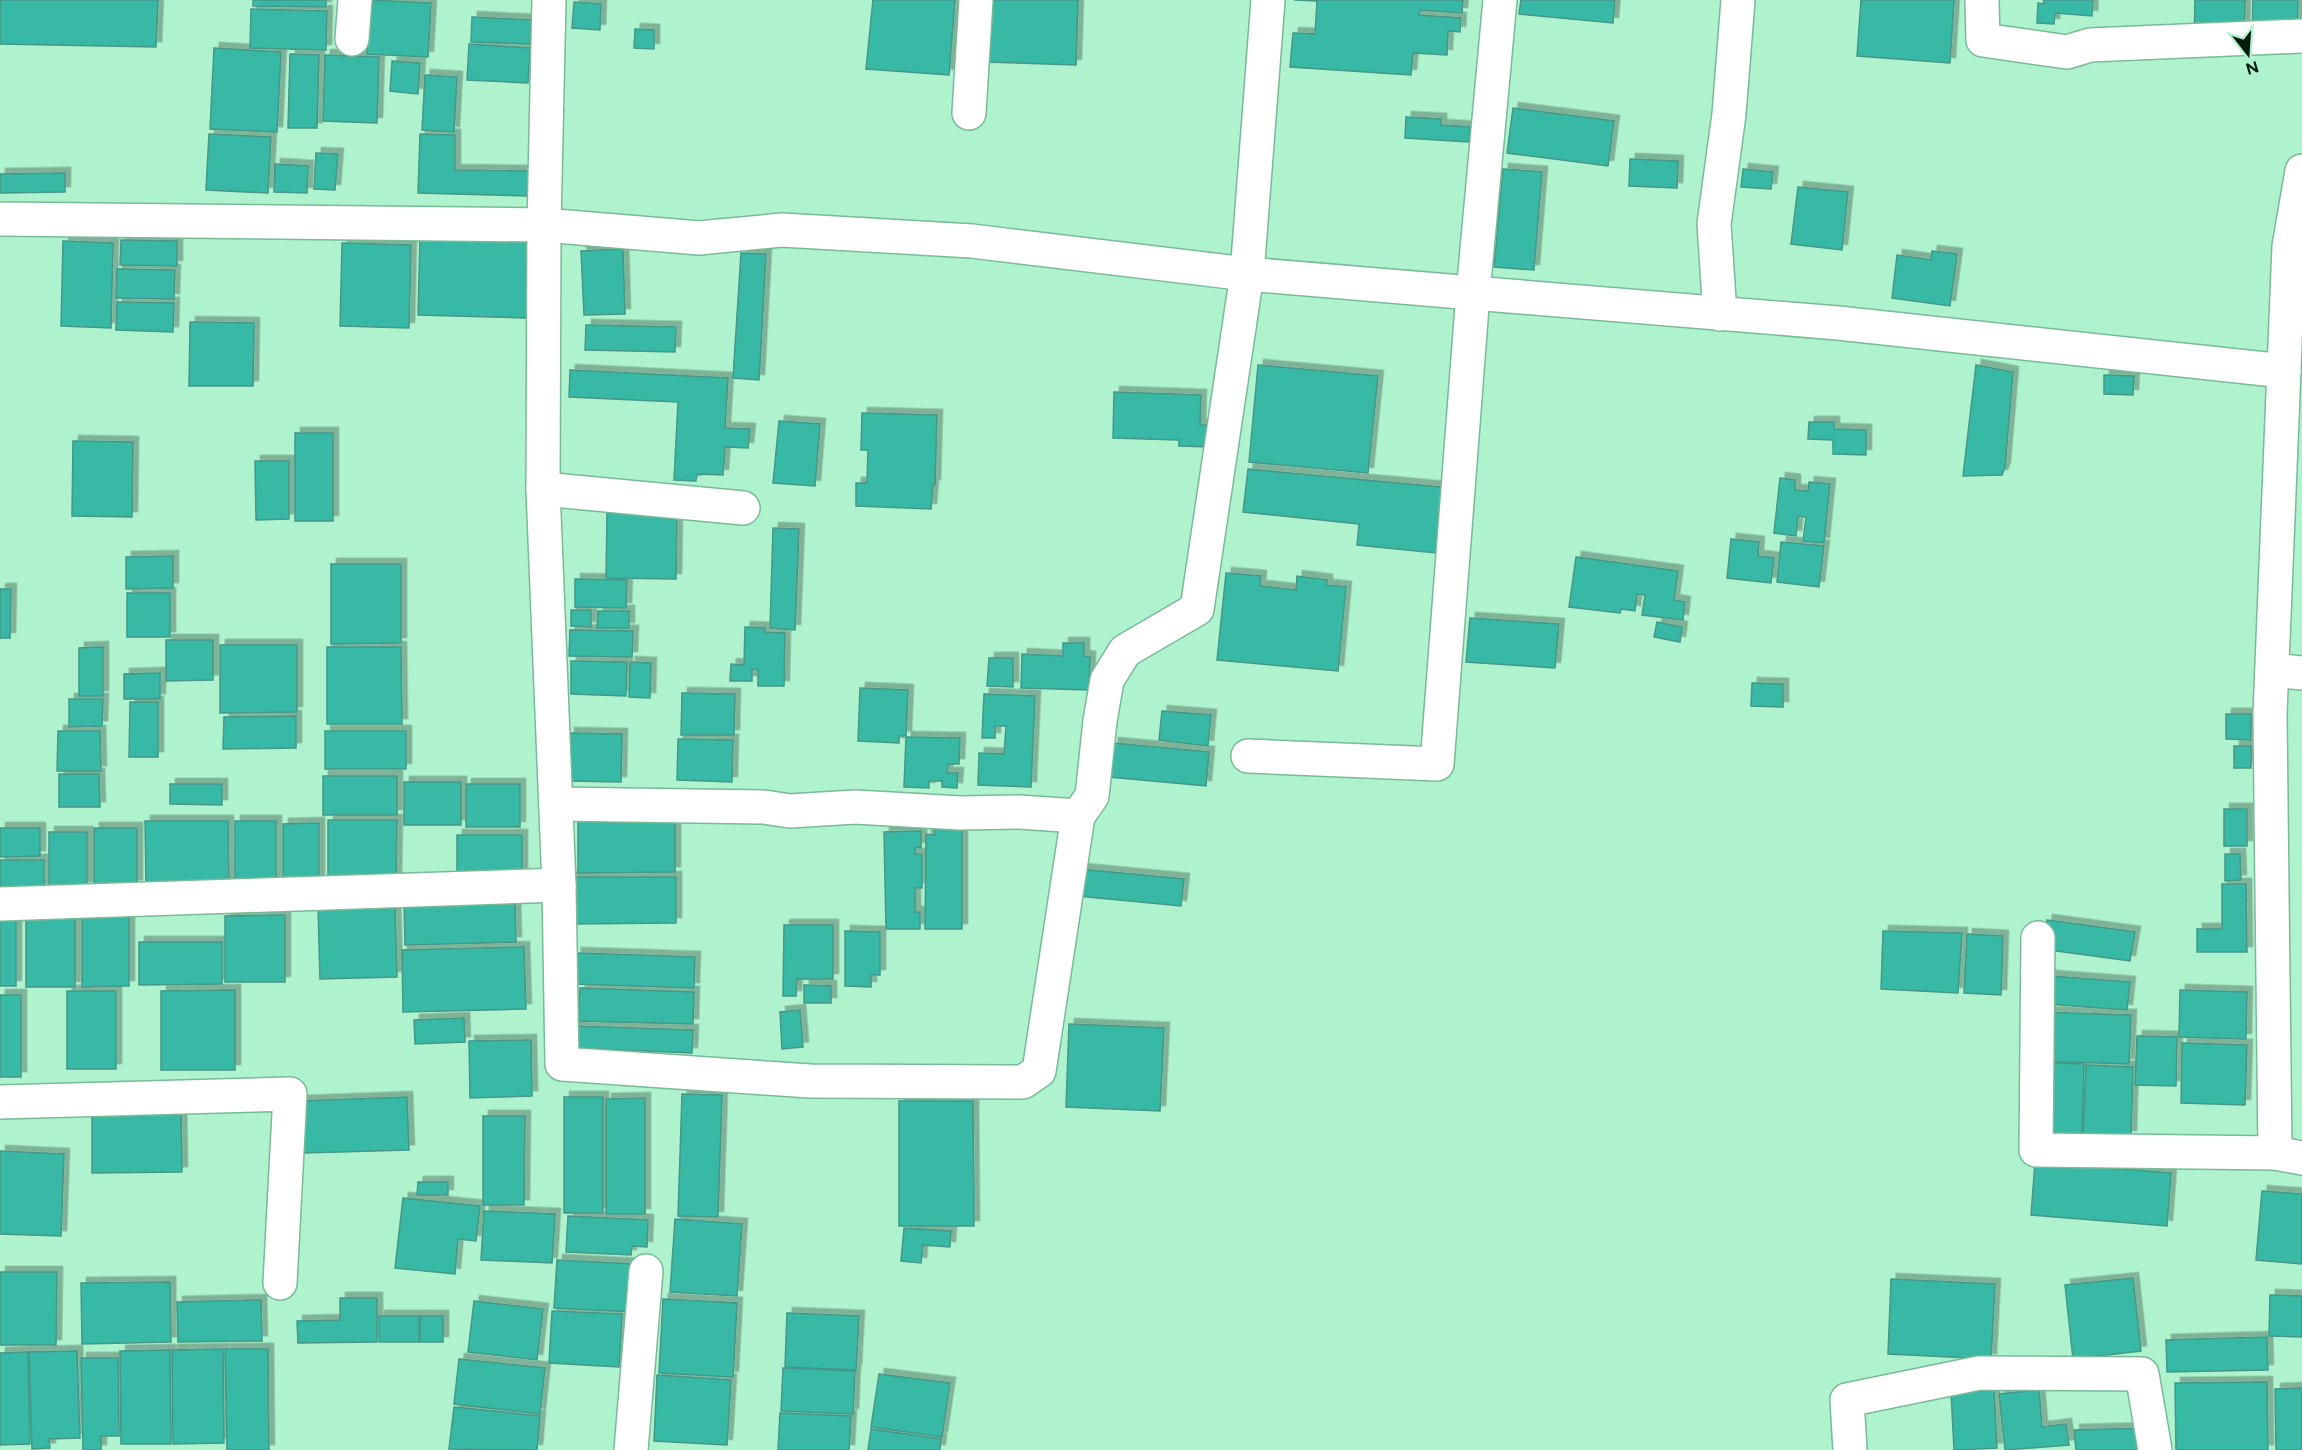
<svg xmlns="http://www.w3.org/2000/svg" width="2302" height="1450" font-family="Figtree,sans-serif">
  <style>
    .building { fill: #39b9a5; stroke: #449788; stroke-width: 1.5; filter: url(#shadow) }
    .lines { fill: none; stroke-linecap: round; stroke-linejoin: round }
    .minor-casing { stroke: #79ba98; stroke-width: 36 }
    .minor { stroke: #fff; stroke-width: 33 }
  </style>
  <defs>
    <filter id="shadow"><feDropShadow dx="5.5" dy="-5.5" stdDeviation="0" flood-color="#0004"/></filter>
  </defs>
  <rect width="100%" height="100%" fill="#aff3ce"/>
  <g class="building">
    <path d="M 0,0 L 158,0 L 156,47 L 0,44 Z"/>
    <path d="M 253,0 L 326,0 L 326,7 L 253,6 Z"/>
    <path d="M 370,0 L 431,3 L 428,57 L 367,54 Z"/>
    <path d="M 873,0 L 955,0 L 949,75 L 866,69 Z"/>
    <path d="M 986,0 L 1078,0 L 1076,65 L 984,62 Z"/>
    <path d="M 1294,0 L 1463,0 L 1462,13 L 1420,10 L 1419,15 L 1461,18 L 1460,32 L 1448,31 L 1447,55 L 1413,53 L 1411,75 L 1290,67 L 1293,33 L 1315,34 L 1317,1 Z"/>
    <path d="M 1521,0 L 1615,0 L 1613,23 L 1519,14 Z"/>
    <path d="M 1861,0 L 1954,0 L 1950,63 L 1857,56 Z"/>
    <path d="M 2044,0 L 2093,0 L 2092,16 L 2055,13 L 2054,24 L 2037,23 L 2038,3 L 2044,4 Z"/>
    <path d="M 2195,0 L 2245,0 L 2244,42 L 2194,41 Z"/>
    <path d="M 2253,0 L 2298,0 L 2297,34 L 2252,34 Z"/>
    <path d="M 574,2 L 601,4 L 600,30 L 572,28 Z"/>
    <path d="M 251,9 L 327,11 L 326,50 L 250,48 Z"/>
    <path d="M 472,17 L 532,20 L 530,44 L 471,42 Z"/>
    <path d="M 635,29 L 654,30 L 654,49 L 634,48 Z"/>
    <path d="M 469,44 L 530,48 L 528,83 L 467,80 Z"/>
    <path d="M 214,48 L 281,52 L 277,132 L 210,129 Z"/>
    <path d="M 290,54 L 319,55 L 317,128 L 288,128 Z"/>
    <path d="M 325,55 L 379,57 L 377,123 L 323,121 Z"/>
    <path d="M 392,61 L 420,63 L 418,94 L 390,91 Z"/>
    <path d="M 425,75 L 457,77 L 454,132 L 422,130 Z"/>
    <path d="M 1513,108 L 1614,121 L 1608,166 L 1507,153 Z"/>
    <path d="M 1406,117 L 1441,119 L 1441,125 L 1470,127 L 1469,142 L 1405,138 Z"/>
    <path d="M 209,134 L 271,137 L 268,193 L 206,190 Z"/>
    <path d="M 420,134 L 455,135 L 455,170 L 528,171 L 527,196 L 418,193 Z"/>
    <path d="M 316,153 L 338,154 L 335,190 L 314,189 Z"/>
    <path d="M 1630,159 L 1678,161 L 1677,188 L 1629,186 Z"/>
    <path d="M 275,164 L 308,166 L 307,193 L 274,192 Z"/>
    <path d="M 1503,169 L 1542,172 L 1534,270 L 1494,267 Z"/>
    <path d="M 1743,169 L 1773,172 L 1771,189 L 1741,187 Z"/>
    <path d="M 65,173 L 65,192 L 0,193 L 0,174 Z"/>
    <path d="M 1798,187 L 1848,192 L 1842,250 L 1791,244 Z"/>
    <path d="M 420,238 L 529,240 L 527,318 L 418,315 Z"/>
    <path d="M 121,240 L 177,241 L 177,266 L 120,265 Z"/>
    <path d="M 63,241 L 113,243 L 111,328 L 61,326 Z"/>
    <path d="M 342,243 L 411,245 L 409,328 L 340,326 Z"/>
    <path d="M 623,249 L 625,314 L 584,315 L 581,251 Z"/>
    <path d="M 1932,251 L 1957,254 L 1950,306 L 1892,298 L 1897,255 L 1931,260 Z"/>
    <path d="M 741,253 L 766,254 L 759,380 L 733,378 Z"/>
    <path d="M 117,269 L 175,270 L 174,299 L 116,298 Z"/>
    <path d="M 117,302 L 174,303 L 173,332 L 116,330 Z"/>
    <path d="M 190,322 L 254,323 L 253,386 L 189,386 Z"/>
    <path d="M 586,325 L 676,327 L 675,352 L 585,350 Z"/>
    <path d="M 1258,365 L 1378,376 L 1368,473 L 1249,462 Z"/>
    <path d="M 1976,365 L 2013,372 L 2005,467 L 2002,475 L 1963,476 Z"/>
    <path d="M 570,370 L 728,378 L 725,428 L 750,429 L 748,448 L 725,447 L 723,475 L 697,474 L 696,481 L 674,480 L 678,402 L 569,397 Z"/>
    <path d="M 2104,375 L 2134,376 L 2133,395 L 2104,394 Z"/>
    <path d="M 1114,392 L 1201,395 L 1200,425 L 1208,425 L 1208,447 L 1179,446 L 1179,440 L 1113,438 Z"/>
    <path d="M 862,413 L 937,415 L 935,485 L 933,485 L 931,509 L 856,506 L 856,483 L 867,483 L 868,450 L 861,450 Z"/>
    <path d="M 779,421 L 820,424 L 815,486 L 773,483 Z"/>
    <path d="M 1809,422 L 1834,422 L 1834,429 L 1866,430 L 1866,455 L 1833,454 L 1833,440 L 1808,439 Z"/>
    <rect x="295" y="433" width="38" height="88"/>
    <path d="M 73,441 L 133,442 L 132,517 L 72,516 Z"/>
    <path d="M 255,461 L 289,461 L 289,519 L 256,520 Z"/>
    <path d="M 1248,469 L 1450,488 L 1440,508 L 1436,553 L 1357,545 L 1359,524 L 1243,512 Z"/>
    <path d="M 1780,478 L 1795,480 L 1795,490 L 1808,491 L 1809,482 L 1830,484 L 1824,543 L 1803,541 L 1806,517 L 1798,516 L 1796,536 L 1774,533 Z"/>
    <path d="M 607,513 L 677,515 L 676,579 L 606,578 Z"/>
    <path d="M 773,528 L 799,529 L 795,630 L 770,628 Z"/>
    <path d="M 1731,539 L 1759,542 L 1758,556 L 1774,558 L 1771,583 L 1727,578 Z"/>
    <path d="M 1781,542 L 1824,546 L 1819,587 L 1777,582 Z"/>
    <path d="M 173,556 L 173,588 L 126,589 L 126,557 Z"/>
    <path d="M 1576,557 L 1678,571 L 1674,600 L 1685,602 L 1683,620 L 1642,615 L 1645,595 L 1637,594 L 1635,611 L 1621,609 L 1620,613 L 1569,607 Z"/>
    <path d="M 331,564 L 401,564 L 401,643 L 331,644 Z"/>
    <path d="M 1226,573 L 1261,576 L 1260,586 L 1296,590 L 1297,576 L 1327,580 L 1327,585 L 1346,587 L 1338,671 L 1217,660 Z"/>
    <path d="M 575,579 L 627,580 L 626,608 L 575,607 Z"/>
    <path d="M 0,589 L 11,589 L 10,638 L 0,638 Z"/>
    <rect x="127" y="593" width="43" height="44"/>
    <path d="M 571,610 L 591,610 L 591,627 L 571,626 Z"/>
    <path d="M 598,611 L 629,611 L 629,628 L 597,628 Z"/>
    <path d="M 1470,618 L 1559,624 L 1555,668 L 1466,662 Z"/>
    <path d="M 1657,622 L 1682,627 L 1680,642 L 1654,637 Z"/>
    <path d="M 745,627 L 765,628 L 765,632 L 785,633 L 784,686 L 758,686 L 758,670 L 752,669 L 752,681 L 730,681 L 731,664 L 744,665 Z"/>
    <path d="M 570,630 L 633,631 L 632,657 L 569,656 Z"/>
    <path d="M 166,640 L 213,640 L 213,680 L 166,681 Z"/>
    <path d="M 1063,643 L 1084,643 L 1084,656 L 1090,657 L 1089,690 L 1021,688 L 1022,654 L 1063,656 Z"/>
    <path d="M 220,645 L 297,645 L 297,712 L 220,713 Z"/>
    <path d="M 103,647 L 103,696 L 79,696 L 79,648 Z"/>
    <path d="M 327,647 L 401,647 L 402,724 L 327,724 Z"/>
    <path d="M 989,658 L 1013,658 L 1013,687 L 987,686 Z"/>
    <path d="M 571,661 L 627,662 L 626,696 L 571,694 Z"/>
    <path d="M 630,662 L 651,663 L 650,698 L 629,697 Z"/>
    <path d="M 160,673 L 160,699 L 124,699 L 124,674 Z"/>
    <path d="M 1752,683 L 1783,684 L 1783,707 L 1751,706 Z"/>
    <path d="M 860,688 L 908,690 L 906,736 L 899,736 L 899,743 L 858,741 Z"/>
    <path d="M 682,693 L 735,694 L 734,735 L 681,735 Z"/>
    <path d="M 984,694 L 1035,696 L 1031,787 L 978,785 L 979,753 L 1004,754 L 1006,726 L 995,726 L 995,738 L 982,738 Z"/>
    <path d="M 69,699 L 103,699 L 102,726 L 69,727 Z"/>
    <path d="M 130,702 L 158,702 L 158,757 L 129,757 Z"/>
    <path d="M 1162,711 L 1211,715 L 1208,746 L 1159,740 Z"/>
    <path d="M 2226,714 L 2251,714 L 2251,740 L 2226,739 Z"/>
    <path d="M 296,716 L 296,748 L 223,749 L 224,717 Z"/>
    <path d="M 58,731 L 100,731 L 101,771 L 57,771 Z"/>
    <rect x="325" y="731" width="81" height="38"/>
    <path d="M 569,733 L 622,734 L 621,782 L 568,781 Z"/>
    <path d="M 906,737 L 960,738 L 959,764 L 948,764 L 947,773 L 958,773 L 957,788 L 942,787 L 942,781 L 929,781 L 929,788 L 904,787 Z"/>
    <path d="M 678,739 L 733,740 L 732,782 L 677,780 Z"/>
    <path d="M 1113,743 L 1209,752 L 1206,786 L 1109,777 Z"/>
    <rect x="2234" y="746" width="17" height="22"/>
    <path d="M 59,774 L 99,774 L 100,807 L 59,807 Z"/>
    <rect x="323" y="776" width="74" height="39"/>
    <rect x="404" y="782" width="57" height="43"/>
    <path d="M 170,784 L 222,784 L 222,805 L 170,804 Z"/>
    <rect x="466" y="784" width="54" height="43"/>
    <rect x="2224" y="809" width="23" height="37"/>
    <path d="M 578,819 L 675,819 L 675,872 L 578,873 Z"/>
    <path d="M 328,820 L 397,820 L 396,879 L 328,879 Z"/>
    <path d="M 145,821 L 228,821 L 229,885 L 146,885 Z"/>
    <rect x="235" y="821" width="41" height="61"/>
    <path d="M 319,823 L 319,883 L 283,884 L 283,824 Z"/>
    <path d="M 0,828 L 40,828 L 40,856 L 0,857 Z"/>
    <rect x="94" y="828" width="43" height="57"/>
    <path d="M 935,829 L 962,829 L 962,929 L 925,929 L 926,834 L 935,835 Z"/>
    <path d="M 921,831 L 921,848 L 916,847 L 915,854 L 922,854 L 922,888 L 915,888 L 915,912 L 920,912 L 920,929 L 886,929 L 884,832 Z"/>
    <rect x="49" y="832" width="38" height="55"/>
    <rect x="457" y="835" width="65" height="41"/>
    <path d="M 2225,854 L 2240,854 L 2241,880 L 2225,881 Z"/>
    <rect x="0" y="860" width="44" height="29"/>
    <path d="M 1069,868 L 1184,879 L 1181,906 L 1067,895 Z"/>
    <path d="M 569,877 L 676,877 L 676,923 L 569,924 Z"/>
    <path d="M 2222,884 L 2246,884 L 2247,952 L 2197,952 L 2197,929 L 2222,929 Z"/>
    <path d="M 515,900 L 516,942 L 405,945 L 404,903 Z"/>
    <path d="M 395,905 L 397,977 L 320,979 L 318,907 Z"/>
    <path d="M 285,915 L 285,982 L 225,982 L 225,916 Z"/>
    <path d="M 129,916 L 129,986 L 82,987 L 82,917 Z"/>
    <rect x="26" y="917" width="49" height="70"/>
    <rect x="0" y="918" width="16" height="68"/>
    <path d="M 2047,920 L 2135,932 L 2130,961 L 2042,949 Z"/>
    <path d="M 784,925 L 833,925 L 833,979 L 797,979 L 796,996 L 783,996 Z"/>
    <path d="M 845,931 L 880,932 L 880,975 L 871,975 L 871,987 L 845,986 Z"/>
    <path d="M 1883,931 L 1962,933 L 1958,993 L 1881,989 Z"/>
    <path d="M 1967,934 L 2003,936 L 2001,995 L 1964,993 Z"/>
    <path d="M 139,942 L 222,942 L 222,984 L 139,985 Z"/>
    <path d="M 524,947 L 526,1009 L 403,1012 L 402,950 Z"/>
    <path d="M 576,953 L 695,957 L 694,988 L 575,984 Z"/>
    <path d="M 2036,975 L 2130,982 L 2127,1010 L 2034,1003 Z"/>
    <path d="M 804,985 L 831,986 L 831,1003 L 804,1003 Z"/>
    <path d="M 580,988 L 694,992 L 693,1024 L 578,1021 Z"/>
    <path d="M 235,990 L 235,1070 L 161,1070 L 161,991 Z"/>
    <path d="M 2180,990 L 2247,992 L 2246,1039 L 2179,1037 Z"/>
    <rect x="67" y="991" width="49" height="78"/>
    <rect x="0" y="995" width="21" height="82"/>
    <path d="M 800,1010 L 803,1047 L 782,1049 L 780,1012 Z"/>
    <path d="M 2039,1012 L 2131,1015 L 2129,1064 L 2037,1061 Z"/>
    <path d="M 464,1018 L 465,1042 L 415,1044 L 414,1020 Z"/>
    <path d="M 1069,1024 L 1164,1028 L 1160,1111 L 1066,1107 Z"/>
    <path d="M 573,1026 L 693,1030 L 692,1053 L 573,1048 Z"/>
    <path d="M 2137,1036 L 2177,1037 L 2176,1086 L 2135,1085 Z"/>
    <path d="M 531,1040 L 532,1096 L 470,1098 L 469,1041 Z"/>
    <path d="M 2182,1043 L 2247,1045 L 2245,1105 L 2181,1103 Z"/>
    <path d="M 2029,1062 L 2084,1064 L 2082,1136 L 2026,1134 Z"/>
    <path d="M 2086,1065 L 2133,1067 L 2131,1136 L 2083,1135 Z"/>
    <path d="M 682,1094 L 722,1095 L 718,1217 L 678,1216 Z"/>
    <path d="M 407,1097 L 409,1150 L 303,1153 L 301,1101 Z"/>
    <rect x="564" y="1097" width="39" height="116"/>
    <path d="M 645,1098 L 645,1214 L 606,1214 L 606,1099 Z"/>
    <path d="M 899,1101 L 973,1101 L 974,1226 L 899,1226 Z"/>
    <path d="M 92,1108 L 181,1108 L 182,1172 L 92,1173 Z"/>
    <path d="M 483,1116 L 525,1116 L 524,1205 L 483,1205 Z"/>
    <path d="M 0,1151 L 64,1154 L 61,1236 L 0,1234 Z"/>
    <path d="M 2035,1162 L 2171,1173 L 2167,1226 L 2031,1215 Z"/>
    <path d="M 418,1182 L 448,1182 L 448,1195 L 417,1195 Z"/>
    <path d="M 2262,1191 L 2302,1194 L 2302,1264 L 2256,1260 Z"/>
    <path d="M 403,1198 L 480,1206 L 476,1241 L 458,1239 L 455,1274 L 395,1268 Z"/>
    <path d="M 484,1211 L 555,1214 L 552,1263 L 481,1260 Z"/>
    <path d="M 568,1216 L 648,1220 L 647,1247 L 632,1246 L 631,1255 L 566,1252 Z"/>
    <path d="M 675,1219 L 742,1224 L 737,1296 L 670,1292 Z"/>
    <path d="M 904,1228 L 951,1231 L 950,1247 L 923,1245 L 921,1263 L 901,1261 Z"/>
    <path d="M 557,1260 L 635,1264 L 633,1312 L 554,1308 Z"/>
    <path d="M 0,1272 L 57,1272 L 56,1345 L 0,1345 Z"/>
    <path d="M 2133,1278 L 2141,1351 L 2073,1359 L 2065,1285 Z"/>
    <path d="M 1891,1279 L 1995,1284 L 1991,1359 L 1888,1354 Z"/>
    <path d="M 170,1282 L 171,1342 L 82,1344 L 81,1283 Z"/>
    <path d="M 2270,1295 L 2302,1296 L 2302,1337 L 2269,1336 Z"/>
    <path d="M 340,1298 L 377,1298 L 377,1342 L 298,1343 L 297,1321 L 340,1320 Z"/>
    <path d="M 663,1299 L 737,1303 L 733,1377 L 659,1373 Z"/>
    <path d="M 261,1300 L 262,1341 L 178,1342 L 177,1302 Z"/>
    <path d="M 474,1301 L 543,1309 L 537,1360 L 468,1352 Z"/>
    <path d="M 552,1311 L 622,1314 L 619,1367 L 549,1363 Z"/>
    <path d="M 787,1313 L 859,1316 L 856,1370 L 785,1367 Z"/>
    <rect x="379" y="1316" width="40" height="26"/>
    <rect x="420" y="1316" width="23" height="26"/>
    <path d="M 2267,1337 L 2268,1370 L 2167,1372 L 2166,1340 Z"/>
    <path d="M 223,1349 L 224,1443 L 173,1444 L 172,1350 Z"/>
    <path d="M 225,1349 L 268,1349 L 269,1450 L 227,1450 Z"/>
    <path d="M 170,1350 L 171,1444 L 121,1444 L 120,1351 Z"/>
    <path d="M 77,1351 L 80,1438 L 49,1439 L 50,1448 L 32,1449 L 29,1352 Z"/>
    <path d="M 28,1352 L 30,1444 L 0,1445 L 0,1353 Z"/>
    <path d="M 81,1358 L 118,1358 L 119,1436 L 101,1436 L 101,1450 L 83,1450 Z"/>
    <path d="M 459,1359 L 545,1368 L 540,1414 L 454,1404 Z"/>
    <path d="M 783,1368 L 855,1371 L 853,1414 L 781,1411 Z"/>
    <path d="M 879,1374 L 950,1383 L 942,1437 L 871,1427 Z"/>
    <path d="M 657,1375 L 731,1380 L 727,1445 L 654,1441 Z"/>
    <path d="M 2267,1382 L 2268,1450 L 2176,1450 L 2175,1383 Z"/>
    <path d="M 2302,1388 L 2302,1450 L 2276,1450 L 2275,1389 Z"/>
    <path d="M 1994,1390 L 1997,1448 L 1954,1450 L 1951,1392 Z"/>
    <path d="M 2039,1390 L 2042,1427 L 2066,1424 L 2069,1445 L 2005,1450 L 1999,1394 Z"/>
    <path d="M 454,1407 L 540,1416 L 537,1450 L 449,1449 Z"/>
    <path d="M 780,1413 L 851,1416 L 849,1450 L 778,1450 Z"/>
    <path d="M 2147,1428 L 2149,1450 L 2076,1450 L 2074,1430 Z"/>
    <path d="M 871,1429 L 941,1439 L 940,1450 L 868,1450 Z"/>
  </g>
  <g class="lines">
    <g class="minor-casing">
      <g id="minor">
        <path d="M 1982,0 L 1983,40 L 2067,52 L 2090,45 L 2302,36"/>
        <path d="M 352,39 L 355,0"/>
        <path d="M 969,113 L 976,0"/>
        <path d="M 2302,171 L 2289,246 L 2270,714 L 2275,1153 L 2302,1158"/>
        <path d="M 0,219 L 544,225 L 549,0"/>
        <path d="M 1720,314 L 1714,224 L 1729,114 L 1738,0"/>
        <path d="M 543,489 L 743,508"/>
        <path d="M 2272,670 L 2302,673"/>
        <path d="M 1248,756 L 1437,764 L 1473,293 L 1838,323 L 2284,371"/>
        <path d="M 556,804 L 764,807 L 790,811 L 855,807 L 960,813 L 1019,812 L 1078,816 L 1092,796 L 1100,721 L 1107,680 L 1125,651 L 1197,609 L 1247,274 L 1268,0"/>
        <path d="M 1078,816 L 1039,1071 L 1023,1082 L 810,1081 L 562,1064 L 559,885 L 543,489 L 544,225 L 699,238 L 782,230 L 972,241 L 1247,274 L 1473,293 L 1500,0"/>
        <path d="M 0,904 L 559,885"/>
        <path d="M 2038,938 L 2036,1150 L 2275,1153"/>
        <path d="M 0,1102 L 290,1094 L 280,1283"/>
        <path d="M 631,1450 L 646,1271"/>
        <path d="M 1850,1450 L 1847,1400 L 1979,1373 L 2142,1374 L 2155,1450"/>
      </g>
    </g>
    <use href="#minor" class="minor"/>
  </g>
  <g transform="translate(2248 54) rotate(163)" stroke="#aff3ce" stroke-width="4.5" paint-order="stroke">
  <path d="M0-4.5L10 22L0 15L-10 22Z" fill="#021c0f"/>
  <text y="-9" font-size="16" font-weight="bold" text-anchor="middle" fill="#021c0f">N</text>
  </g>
</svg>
